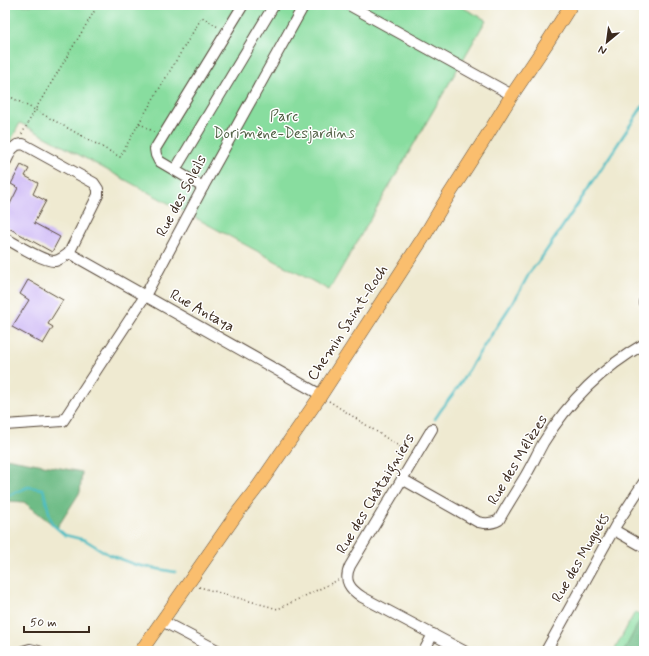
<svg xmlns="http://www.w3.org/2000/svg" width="649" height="656" font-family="Mynerve,sans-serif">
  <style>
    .green { fill: #88dd9f; stroke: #62845e }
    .forest { fill: #6ebc86; stroke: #547352 }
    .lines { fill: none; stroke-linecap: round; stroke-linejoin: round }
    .stream { stroke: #4ebdc3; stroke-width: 2.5 }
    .building { fill: #cbb5f5 }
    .minor-casing { stroke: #564739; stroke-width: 12 }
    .major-casing { stroke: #564739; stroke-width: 14 }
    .path { stroke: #564739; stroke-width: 1.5; stroke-dasharray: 1 3; stroke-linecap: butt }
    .minor { stroke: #fff; stroke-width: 10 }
    .major { stroke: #fabe6e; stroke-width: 13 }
    .labels { text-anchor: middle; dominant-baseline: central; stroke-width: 3; stroke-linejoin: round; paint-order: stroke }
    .park-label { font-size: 15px; fill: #526045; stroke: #fff }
    .street-label { font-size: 15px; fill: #3b2a1e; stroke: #fff }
  </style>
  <rect width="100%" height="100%" fill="#fff"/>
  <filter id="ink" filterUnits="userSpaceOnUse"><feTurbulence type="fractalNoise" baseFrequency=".025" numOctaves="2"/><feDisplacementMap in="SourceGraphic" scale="8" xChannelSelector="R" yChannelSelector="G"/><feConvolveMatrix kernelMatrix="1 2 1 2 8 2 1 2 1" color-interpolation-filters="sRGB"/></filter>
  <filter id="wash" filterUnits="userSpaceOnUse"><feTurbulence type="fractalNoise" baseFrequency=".012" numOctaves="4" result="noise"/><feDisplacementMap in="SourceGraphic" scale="16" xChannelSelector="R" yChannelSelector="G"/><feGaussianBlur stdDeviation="0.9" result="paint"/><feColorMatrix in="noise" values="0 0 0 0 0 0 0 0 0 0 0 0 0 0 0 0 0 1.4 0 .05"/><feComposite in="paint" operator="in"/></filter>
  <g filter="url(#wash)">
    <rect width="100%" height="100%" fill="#efead1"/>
    <g class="green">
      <path d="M 5,5 L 458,5 L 486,20 L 329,290 L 20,123 L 5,151 Z"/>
      <path d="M 635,612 L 644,617 L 644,651 L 614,651 Z"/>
    </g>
    <g class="forest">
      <path d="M 5,458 L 82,472 L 80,492 L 57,528 L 24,502 L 9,501 L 5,502 Z"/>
      <path d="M 640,620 L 644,623 L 644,651 L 624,651 Z"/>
    </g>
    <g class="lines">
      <g class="stream">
        <path d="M 435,419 L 441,410 L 458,387 L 478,355 L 517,296 L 530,272 L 542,257 L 600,171 L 644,104"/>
        <path d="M 5,497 L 28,487 L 43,489 L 52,524 L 65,535 L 85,540 L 108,554 L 136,565 L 175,572"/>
      </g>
    </g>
    <g id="blocks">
      <g class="building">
        <path d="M 21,165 L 29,169 L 25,176 L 38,183 L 33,194 L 46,201 L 34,223 L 60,237 L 52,252 L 5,226 L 5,206 L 8,208 L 18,188 L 11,184 Z"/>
        <path d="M 28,280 L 63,300 L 48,324 L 53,327 L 43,344 L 12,327 L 29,300 L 20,294 Z"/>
      </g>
    </g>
  </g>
  <g filter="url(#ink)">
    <use href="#blocks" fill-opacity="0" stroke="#564739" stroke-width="1"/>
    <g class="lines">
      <g class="minor-casing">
        <g id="minor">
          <path d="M 349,5 L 512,95"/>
          <path d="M 5,163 L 12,149 L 17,145 L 23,144 L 94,183 L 98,189 L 98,195 L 69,253 C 65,256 60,260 55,261 C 44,262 16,244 5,238"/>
          <path d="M 175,170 L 274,5"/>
          <path d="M 203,187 L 159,161 L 156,155 L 155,149 L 243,5"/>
          <path d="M 69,253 L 321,395"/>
          <path d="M 644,302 L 644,303"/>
          <path d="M 5,425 L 63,421 L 145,296 L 203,187 L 304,5"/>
          <path d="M 432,429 L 350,566 C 343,581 350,589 362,597 L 464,651"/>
          <path d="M 402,479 L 478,522 C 486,524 492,524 499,520 C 507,505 517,490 526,475 C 532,465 537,454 543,443 C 568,402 602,368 644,344"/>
          <path d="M 614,530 L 644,547"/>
          <path d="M 162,621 L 219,651"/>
          <path d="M 23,651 L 30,649 L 39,651"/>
          <path d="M 424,651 L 433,634"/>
          <path d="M 546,651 L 616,525 L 644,482"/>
        </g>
      </g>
      <g class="major-casing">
        <path id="major" d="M 141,651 L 238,512 L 259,485 L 321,395 L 425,235 L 447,198 L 486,137 L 512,95 L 547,43 L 571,5"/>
      </g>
      <g class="path">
        <path d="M 5,94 L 35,110 L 98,5"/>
        <path d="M 139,123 L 202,17 L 218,27"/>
        <path d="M 22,134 L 35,110 L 120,157 L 139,123 L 154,132"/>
        <path d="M 5,137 L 10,140"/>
        <path d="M 329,401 L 408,452"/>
        <path d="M 199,587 L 278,609 L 338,580"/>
      </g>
      <use href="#minor" class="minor"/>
      <use href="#major" class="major"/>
    </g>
  </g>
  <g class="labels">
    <g class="park-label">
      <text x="284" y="117">Parc<tspan x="284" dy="17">Dorimène-Desjardins</tspan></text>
    </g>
    <g class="street-label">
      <text transform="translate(182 196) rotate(-62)">Rue des Soleils</text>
      <text transform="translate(202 311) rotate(29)">Rue Antaya</text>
      <text transform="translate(348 323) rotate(-57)">Chemin Saint-Roch</text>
      <text transform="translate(518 460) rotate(-59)">Rue des Mélèzes</text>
      <text transform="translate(376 494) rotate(-59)">Rue des Châtaigniers</text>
      <text transform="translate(581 558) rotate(-60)">Rue des Muguets</text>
    </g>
  </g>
  <rect width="649" height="656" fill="none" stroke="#fff" stroke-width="20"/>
  <g transform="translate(607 42) rotate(209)" stroke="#ffffff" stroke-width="3" paint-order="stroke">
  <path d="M0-3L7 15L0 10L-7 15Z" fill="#3b2a1e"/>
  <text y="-6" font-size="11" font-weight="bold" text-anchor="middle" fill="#3b2a1e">N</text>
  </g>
  <path d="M24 626v6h65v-6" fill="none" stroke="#3b2a1e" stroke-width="2"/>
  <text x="30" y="626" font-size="12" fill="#3b2a1e" stroke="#ffffff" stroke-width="3" paint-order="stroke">50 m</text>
</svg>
